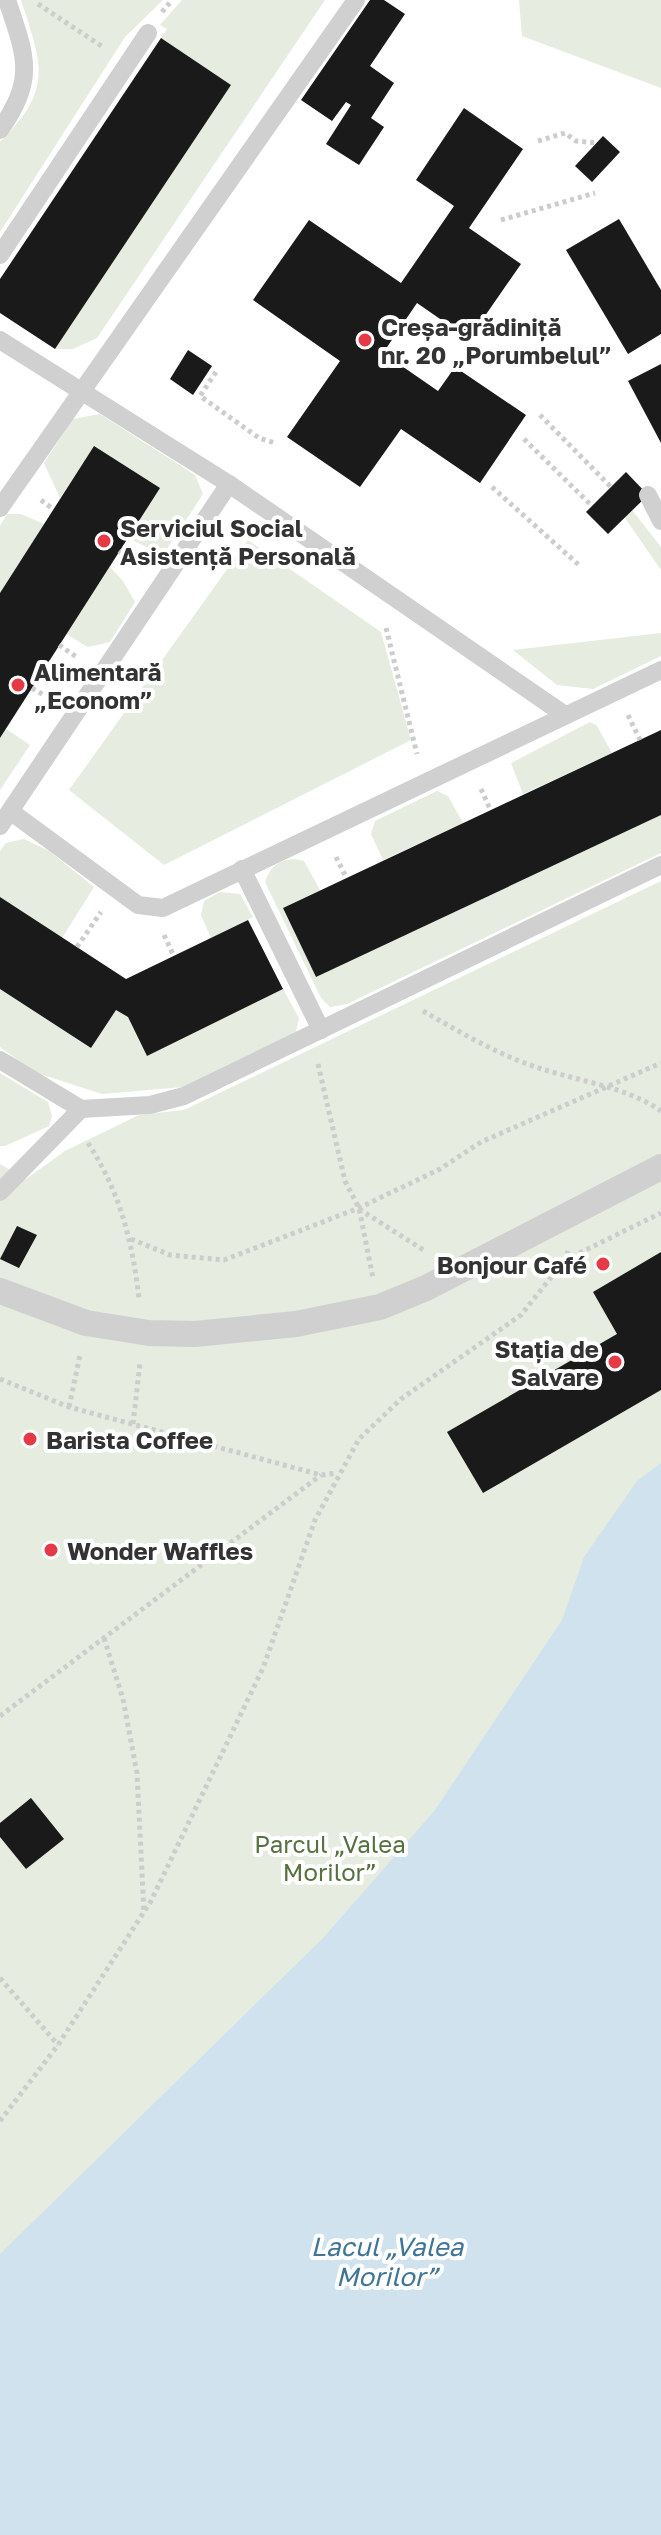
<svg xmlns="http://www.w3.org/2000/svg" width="661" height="2535" font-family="'Golos Text',sans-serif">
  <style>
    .green { fill: #e6ecdf }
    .water { fill: #cfe2ee }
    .building { fill: #1a1a1a }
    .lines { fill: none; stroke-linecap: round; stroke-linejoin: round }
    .path { stroke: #cdcdcd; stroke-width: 5; stroke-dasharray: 4 4; stroke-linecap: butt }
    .service { stroke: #d0d0d0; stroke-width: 18 }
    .pedestrian { stroke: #d0d0d0; stroke-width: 26 }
    .poi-dot { fill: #e63946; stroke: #fff; stroke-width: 3 }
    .labels { text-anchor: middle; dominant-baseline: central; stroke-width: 8; stroke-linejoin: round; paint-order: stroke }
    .poi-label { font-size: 24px; font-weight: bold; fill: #333; stroke: #fff; text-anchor: start }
    .park-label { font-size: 24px; fill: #56703f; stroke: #fff }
    .water-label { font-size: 26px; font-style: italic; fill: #3f7597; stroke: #fff }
  </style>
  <rect width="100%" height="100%" fill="#fff"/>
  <g class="green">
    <path d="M 21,0 L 163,0 L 125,37 L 0,232 L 0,142 C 54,89 42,65 21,0 Z"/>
    <path d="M 182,0 L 325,0 L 97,338 L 73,349 L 55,349 L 231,85 L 161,38 L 167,29 L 160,25 Z"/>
    <path d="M 519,0 L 661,0 L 661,88 L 522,36 Z"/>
    <path d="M 100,414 L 195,475 L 203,494 L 163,555 L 128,538 L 94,446 L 60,498 L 44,463 L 73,419 Z"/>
    <path d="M 632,510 L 661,547 L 661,570 L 625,518 Z"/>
    <path d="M 7,514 L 21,514 L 44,524 L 0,593 L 0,526 Z"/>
    <path d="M 248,540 L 381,632 L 411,740 L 164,865 L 69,790 Z"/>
    <path d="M 110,567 L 123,581 L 135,602 L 110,642 L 88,647 L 66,634 Z"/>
    <path d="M 661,633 L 661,656 L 593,689 L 557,685 L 513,650 Z"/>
    <path d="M 590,722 L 597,726 L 612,753 L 523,794 L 511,763 Z"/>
    <path d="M 6,729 L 30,745 L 0,790 L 0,738 Z"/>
    <path d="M 437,791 L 448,796 L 463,823 L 383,860 L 371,834 L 375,821 Z"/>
    <path d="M 661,815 L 661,853 L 347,1004 L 330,1007 L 321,998 L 265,882 C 270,864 286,855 304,861 L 320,890 L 283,908 L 316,977 Z"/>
    <path d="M 24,839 L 49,851 L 94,887 L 62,938 L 0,897 L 0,851 L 6,843 Z"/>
    <path d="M 661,881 L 661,2535 L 0,2535 L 0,1164 L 26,1179 L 65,1151 L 139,1115 L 184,1110 Z"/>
    <path d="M 220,892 L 240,894 L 253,917 L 211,938 L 201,915 L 204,901 Z"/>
    <path d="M 0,989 L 91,1048 L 116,1010 L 128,1017 L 147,1056 L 283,989 L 299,1018 L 296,1032 L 183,1087 L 102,1094 L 34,1072 L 0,1047 Z"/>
    <path d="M 0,1073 L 48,1102 L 52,1116 L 49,1126 L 5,1146 L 0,1146 Z"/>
  </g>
  <path class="water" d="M 661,1463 L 661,2535 L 0,2535 L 0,2254 L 324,1937 L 435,1810 L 562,1620 L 584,1557 L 637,1481 Z"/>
  <g class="building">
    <path d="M 370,0 L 384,0 L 405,14 L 370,66 L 394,83 L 371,118 L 384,127 L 359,165 L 326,144 L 351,105 L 346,102 L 332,121 L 301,100 Z"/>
    <path d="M 161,38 L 231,85 L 55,349 L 0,313 L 0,279 Z"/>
    <path d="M 464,108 L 523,149 L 469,228 L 521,264 L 469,339 L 417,303 L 383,353 L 438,391 L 455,367 L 526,415 L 480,483 L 401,429 L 360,487 L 287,437 L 340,361 L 253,300 L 309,220 L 401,283 L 454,206 L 416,180 Z"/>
    <path d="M 603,136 L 620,152 L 592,182 L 575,166 Z"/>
    <path d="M 619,219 L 661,290 L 661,334 L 628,354 L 566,250 Z"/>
    <path d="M 188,350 L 212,366 L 193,395 L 170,379 Z"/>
    <path d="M 661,364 L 661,443 L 628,381 Z"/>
    <path d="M 94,446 L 160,488 L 0,738 L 0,593 Z"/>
    <path d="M 626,472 L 648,495 L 608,534 L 586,512 Z"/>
    <path d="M 661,730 L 661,815 L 316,977 L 283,908 Z"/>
    <path d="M 0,897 L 126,979 L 248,920 L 283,989 L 147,1056 L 128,1017 L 116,1010 L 91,1048 L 0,989 Z"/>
    <path d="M 17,1226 L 37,1235 L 19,1268 L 0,1259 Z"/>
    <path d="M 661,1252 L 661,1390 L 483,1493 L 447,1432 L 617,1334 L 593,1292 Z"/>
    <path d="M 31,1798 L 64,1839 L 26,1869 L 0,1837 L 0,1823 Z"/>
  </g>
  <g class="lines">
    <g class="path">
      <path d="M 38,4 L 103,47"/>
      <path d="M 162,12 L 172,0"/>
      <path d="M 538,141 L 565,133 L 576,141 L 597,143"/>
      <path d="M 501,220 L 595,193"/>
      <path d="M 216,372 L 200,396 L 259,438 L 275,443"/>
      <path d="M 540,415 L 611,487"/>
      <path d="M 524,439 L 592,506"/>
      <path d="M 492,487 L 580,566"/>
      <path d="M 41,500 L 53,509"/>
      <path d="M 119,551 L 141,567"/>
      <path d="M 386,628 L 417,754"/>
      <path d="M 59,645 L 78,658"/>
      <path d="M 32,688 L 52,700"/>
      <path d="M 628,715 L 640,740"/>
      <path d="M 481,789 L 490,809"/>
      <path d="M 336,857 L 346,877"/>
      <path d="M 164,935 L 174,956"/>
      <path d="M 77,947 L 101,912"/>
      <path d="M 423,1011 C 460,1032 498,1055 539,1068 C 578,1081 627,1087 661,1111"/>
      <path d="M 318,1064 L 345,1181 L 359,1208 L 373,1278"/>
      <path d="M 88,1143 C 120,1192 132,1240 139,1298"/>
      <path d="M 359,1209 L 425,1251"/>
      <path d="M 131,1239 L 170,1255 L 224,1260 L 359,1208 L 440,1169 L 481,1142 L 661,1063"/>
      <path d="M 565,1260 L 661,1213"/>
      <path d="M 0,1379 L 69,1407 L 321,1475 L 337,1473"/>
      <path d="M 69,1407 L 80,1355"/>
      <path d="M 133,1424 L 140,1363"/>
      <path d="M 104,1638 L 123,1699 L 137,1773 L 144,1913"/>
      <path d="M 0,1716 L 321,1475"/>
      <path d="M 0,1978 L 58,2045"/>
      <path d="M 0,2121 L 58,2045 L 151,1901 L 263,1668 L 315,1520 L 359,1439 L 401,1399 L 521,1315 L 564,1261 L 568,1251"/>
    </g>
    <g class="service">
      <path d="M 0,130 C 36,78 26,57 7,0"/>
      <path d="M 0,255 L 148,33"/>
      <path d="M 0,340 L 229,484 L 565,715"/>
      <path d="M 648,495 L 661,521"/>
      <path d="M 0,508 L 356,0"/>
      <path d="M 10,811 L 138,905 L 163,908 L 661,670"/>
      <path d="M 0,826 L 229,484"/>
      <path d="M 242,869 L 321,1030"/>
      <path d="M 0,1060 L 81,1109 L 150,1105 L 184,1096 L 661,865"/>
      <path d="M 0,1192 L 81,1109"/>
    </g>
    <path class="pedestrian" d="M 0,1291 L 86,1323 L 149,1333 L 195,1334 L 296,1324 L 380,1307 L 426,1288 L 661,1167"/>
  </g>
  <g class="poi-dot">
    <circle cx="365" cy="340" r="8"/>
    <circle cx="104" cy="541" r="8"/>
    <circle cx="18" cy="685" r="8"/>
    <circle cx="603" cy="1264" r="8"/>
    <circle cx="615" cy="1362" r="8"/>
    <circle cx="30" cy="1439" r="8"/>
    <circle cx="51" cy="1550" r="8"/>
  </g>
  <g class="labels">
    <g class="poi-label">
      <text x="381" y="326">Creșa-grădiniță<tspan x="381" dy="28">nr. 20 „Porumbelul”</tspan></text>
      <text x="120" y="527">Serviciul Social<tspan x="120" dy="28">Asistență Personală</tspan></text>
      <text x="34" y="671">Alimentară<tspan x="34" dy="28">„Econom”</tspan></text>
      <text x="587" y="1264" text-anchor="end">Bonjour Café</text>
      <text x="599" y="1348" text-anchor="end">Stația de<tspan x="599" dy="28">Salvare</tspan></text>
      <text x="46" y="1439">Barista Coffee</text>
      <text x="67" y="1550">Wonder Waffles</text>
    </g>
    <g class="park-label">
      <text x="330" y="1843">Parcul „Valea<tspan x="330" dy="28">Morilor”</tspan></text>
    </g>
    <g class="water-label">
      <text x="387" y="2246">Lacul „Valea<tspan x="387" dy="30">Morilor”</tspan></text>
    </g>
  </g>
</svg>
